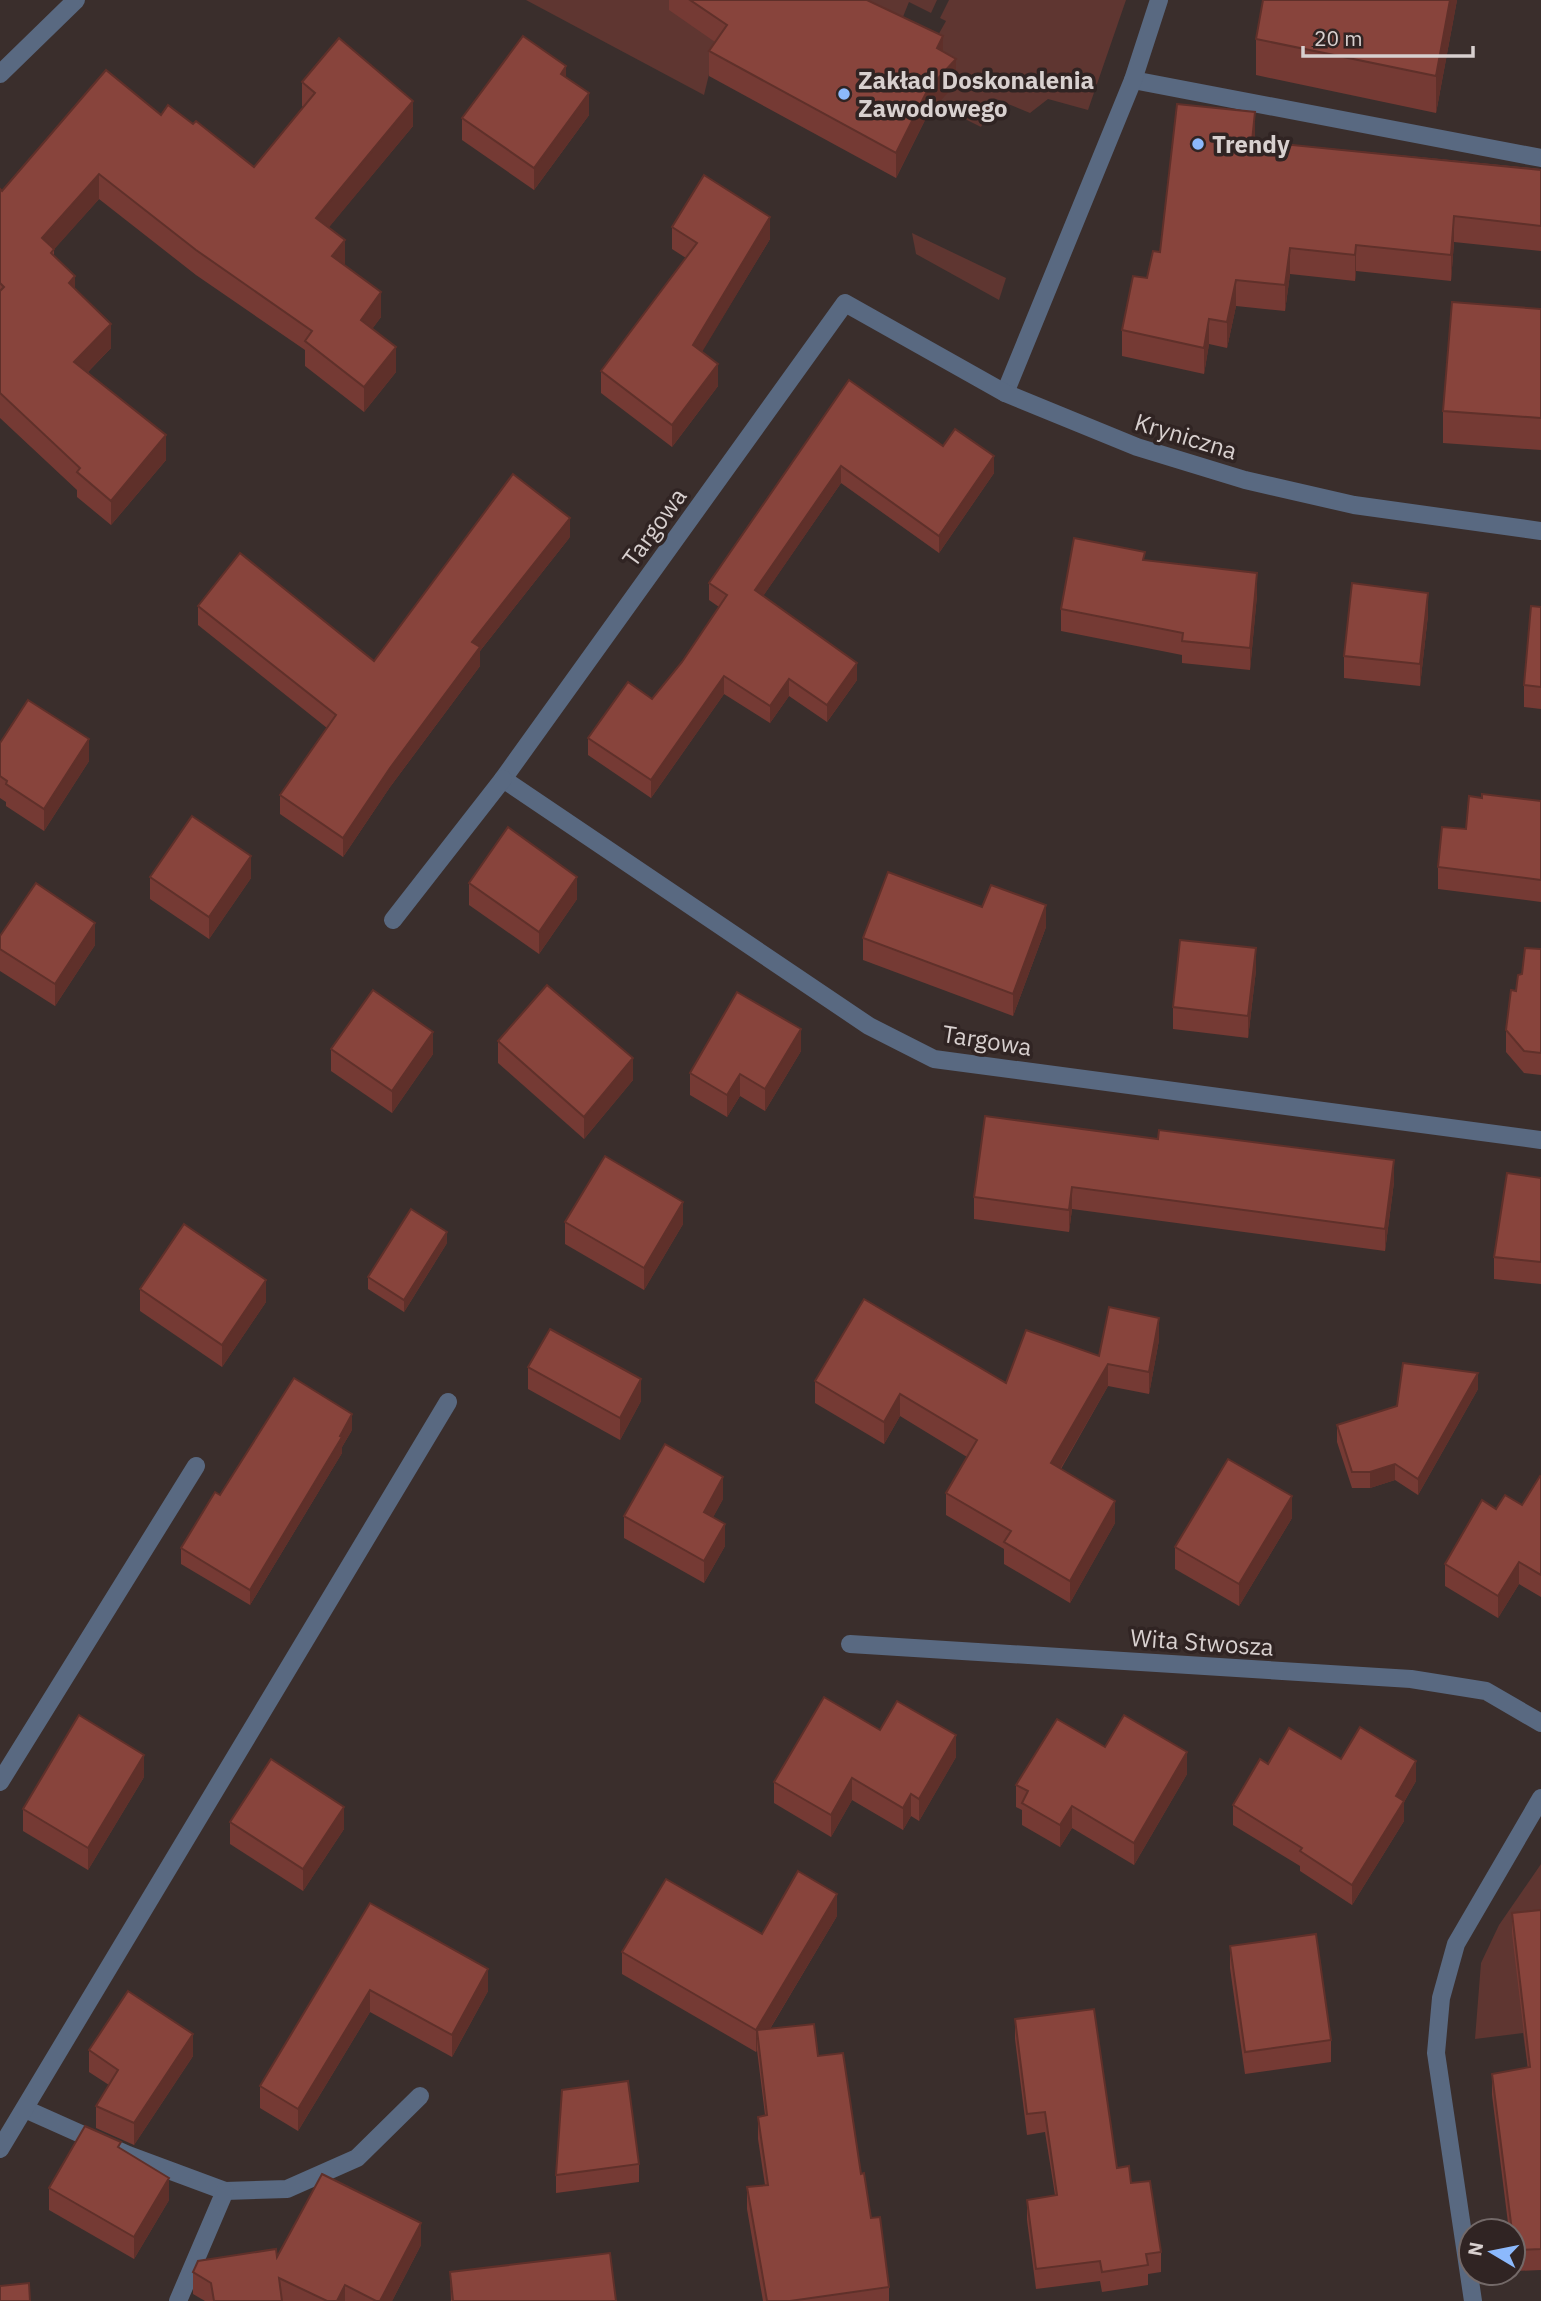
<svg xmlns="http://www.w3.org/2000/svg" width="1541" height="2301" font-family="'IBM Plex Sans',sans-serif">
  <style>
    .green { fill: #5f3631 }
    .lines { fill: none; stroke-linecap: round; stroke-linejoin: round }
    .minor { stroke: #596981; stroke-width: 18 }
    .wall { fill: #753a34 }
    .shaded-wall { fill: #5f302a }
    .building { fill: #88443c; stroke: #5f302a; stroke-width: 2 }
    .poi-dot { fill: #8cb9fc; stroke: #302423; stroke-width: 2.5 }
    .labels { text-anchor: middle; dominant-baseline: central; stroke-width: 7; stroke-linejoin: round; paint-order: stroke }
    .poi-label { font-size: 24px; font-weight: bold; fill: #d8d0cf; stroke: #302423; text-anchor: start }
    .street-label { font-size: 24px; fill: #d8d0cf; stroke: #302423 }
  </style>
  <rect width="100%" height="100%" fill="#3a2e2c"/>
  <g class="green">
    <path d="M 526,0 L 727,0 L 704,95 Z"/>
    <path d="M 816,0 L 937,0 L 931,13 L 909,2 L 898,29 L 932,46 L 946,21 L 940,18 L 949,0 L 1126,0 L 1088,110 L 1048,99 L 1030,113 L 996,99 L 981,127 L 937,105 L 955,84 Z"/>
    <path d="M 912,233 L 1006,278 L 999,300 L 916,254 Z"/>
    <path d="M 1541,1864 L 1541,2076 L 1529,2077 L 1523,2033 L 1475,2039 L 1481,1963 L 1499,1925 Z"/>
  </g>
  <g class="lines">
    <g class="minor">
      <path d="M 0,74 L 76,0"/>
      <path d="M 1133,80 L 1541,158"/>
      <path d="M 1005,393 L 1133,80 L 1159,0"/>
      <path d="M 1541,531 L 1354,505 L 1245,480 L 1137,447 L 1005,393 L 845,303 L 503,779 L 869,1026 L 934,1059 L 1541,1140"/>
      <path d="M 393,920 L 503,779"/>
      <path d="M 850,1644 L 1411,1679 L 1486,1691 L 1541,1723"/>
      <path d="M 0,1782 L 196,1466"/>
      <path d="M 25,2109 L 128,2155 L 225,2191 L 287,2189 L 357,2158 L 420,2096"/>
      <path d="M 0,2149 L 448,1402"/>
      <path d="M 178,2301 L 225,2191"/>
      <path d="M 1473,2301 L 1436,2053 L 1441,1998 L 1456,1944 L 1541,1798"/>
    </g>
  </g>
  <g class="wall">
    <path d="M 669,0 L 867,0 L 943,51 L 956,84 L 928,114 L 896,178 L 709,76 L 709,51 L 715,42 L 669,10 Z"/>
    <path d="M 1457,0 L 1436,113 L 1256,75 L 1256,39 Z"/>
    <path d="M 566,77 L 589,115 L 534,190 L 462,140 L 462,118 Z"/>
    <path d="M 302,82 L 413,126 L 328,228 L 344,265 L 381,317 L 372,329 L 396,372 L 364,412 L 305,366 L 305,350 L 196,275 L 99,199 L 54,249 L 54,256 L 111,348 L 88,372 L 166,460 L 111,525 L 77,497 L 77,490 L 0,418 L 0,189 L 2,191 L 161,115 L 254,167 L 303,107 L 302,106 Z"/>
    <path d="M 1255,141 L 1541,169 L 1541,251 L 1454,242 L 1451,281 L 1356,271 L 1355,281 L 1290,274 L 1285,311 L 1236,306 L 1227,348 L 1209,344 L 1204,374 L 1122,356 L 1122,330 L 1160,252 Z"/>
    <path d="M 672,227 L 770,239 L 702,351 L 718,386 L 672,447 L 601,393 L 601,371 L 686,258 L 672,249 Z"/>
    <path d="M 1541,309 L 1541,450 L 1443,443 L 1443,411 Z"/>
    <path d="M 849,380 L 943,446 L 994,473 L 939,553 L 841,483 L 763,596 L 857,680 L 827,722 L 789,696 L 770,723 L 724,694 L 651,798 L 588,755 L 588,738 L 652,699 L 682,662 L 719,607 L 709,600 L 709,583 Z"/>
    <path d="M 570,537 L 480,651 L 480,666 L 390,787 L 343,857 L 280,814 L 280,795 L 327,728 L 198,625 L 198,606 L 374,661 Z"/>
    <path d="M 1145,560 L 1257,595 L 1250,670 L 1182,663 L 1182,655 L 1061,631 L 1061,609 Z"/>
    <path d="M 1541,607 L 1541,709 L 1524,707 L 1524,685 Z"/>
    <path d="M 1428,615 L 1420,686 L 1344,678 L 1344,656 Z"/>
    <path d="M 0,743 L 89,761 L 44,831 L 6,806 L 6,802 L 0,798 Z"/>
    <path d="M 1482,798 L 1541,801 L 1541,902 L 1438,889 L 1438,867 L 1466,829 Z"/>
    <path d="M 150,877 L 251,878 L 209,939 L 150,899 Z"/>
    <path d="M 469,883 L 577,899 L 539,954 L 469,905 Z"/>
    <path d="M 982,907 L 1046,927 L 1013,1016 L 863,960 L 863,938 Z"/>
    <path d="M 0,936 L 95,945 L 55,1006 L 0,971 Z"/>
    <path d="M 1541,949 L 1541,1075 L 1524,1073 L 1506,1052 L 1506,1030 L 1516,991 L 1522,974 Z"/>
    <path d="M 1256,970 L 1248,1038 L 1173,1029 L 1173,1007 Z"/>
    <path d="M 498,1041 L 633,1080 L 584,1139 L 498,1063 Z"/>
    <path d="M 331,1049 L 433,1054 L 392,1113 L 331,1071 Z"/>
    <path d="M 801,1051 L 765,1111 L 740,1096 L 727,1117 L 690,1095 L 690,1073 Z"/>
    <path d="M 985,1116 L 1394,1182 L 1385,1251 L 1072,1209 L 1069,1232 L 974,1219 L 974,1197 Z"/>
    <path d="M 1541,1178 L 1541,1284 L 1494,1279 L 1494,1257 Z"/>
    <path d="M 565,1222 L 683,1224 L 644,1290 L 565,1244 Z"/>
    <path d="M 447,1243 L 404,1312 L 368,1289 L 368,1277 Z"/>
    <path d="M 140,1289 L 266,1302 L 222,1367 L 140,1311 Z"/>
    <path d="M 1159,1340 L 1149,1394 L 1108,1386 L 1061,1469 L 1115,1523 L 1070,1603 L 1004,1564 L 1004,1549 L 946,1515 L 946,1493 L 967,1457 L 900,1416 L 884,1444 L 815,1403 L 815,1381 L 1006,1383 Z"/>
    <path d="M 528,1367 L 641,1401 L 620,1440 L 528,1389 Z"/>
    <path d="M 1478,1389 L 1418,1495 L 1395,1480 L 1370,1488 L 1352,1488 L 1337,1442 L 1337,1425 L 1397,1406 Z"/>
    <path d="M 352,1430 L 342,1447 L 342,1453 L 250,1605 L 181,1564 L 181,1548 L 220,1495 Z"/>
    <path d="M 1541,1477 L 1541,1597 L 1519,1584 L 1498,1618 L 1445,1586 L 1445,1564 L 1496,1509 L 1522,1505 Z"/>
    <path d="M 723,1499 L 713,1517 L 725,1546 L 704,1583 L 624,1538 L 624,1516 Z"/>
    <path d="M 1292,1518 L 1239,1606 L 1175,1569 L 1175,1547 Z"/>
    <path d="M 880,1730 L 956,1757 L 919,1821 L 911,1816 L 903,1830 L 852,1800 L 831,1837 L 774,1803 L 774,1782 Z"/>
    <path d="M 1105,1747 L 1187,1774 L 1134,1865 L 1072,1828 L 1060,1847 L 1022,1825 L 1022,1810 L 1016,1807 L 1016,1785 Z"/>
    <path d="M 1341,1759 L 1416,1781 L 1404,1802 L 1404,1821 L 1352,1905 L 1300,1871 L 1300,1866 L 1233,1825 L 1233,1805 L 1268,1764 Z"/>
    <path d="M 144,1777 L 88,1870 L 23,1831 L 23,1809 Z"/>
    <path d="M 230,1822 L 344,1829 L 303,1891 L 230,1844 Z"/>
    <path d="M 370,1903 L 488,1991 L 452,2057 L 370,2012 L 298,2131 L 260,2108 L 260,2086 Z"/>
    <path d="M 1541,1910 L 1541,2270 L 1515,2271 L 1513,2259 L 1513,2231 L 1509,2231 L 1492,2095 L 1492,2074 L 1528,2068 L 1512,1934 L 1512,1913 Z"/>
    <path d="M 837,1916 L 770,2029 L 818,2056 L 861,2174 L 871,2218 L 889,2287 L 889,2301 L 763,2301 L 747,2209 L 747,2187 L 765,2185 L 758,2139 L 758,2117 L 765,2115 L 757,2050 L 756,2052 L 622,1974 L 622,1952 L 762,1934 Z"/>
    <path d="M 1230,1946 L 1331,2040 L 1331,2062 L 1245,2074 L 1230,1968 Z"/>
    <path d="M 1015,2019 L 1117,2168 L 1131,2183 L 1161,2252 L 1161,2272 L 1148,2274 L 1148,2285 L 1102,2292 L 1100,2281 L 1036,2289 L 1027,2220 L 1027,2200 L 1055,2195 L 1045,2132 L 1027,2135 L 1015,2039 Z"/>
    <path d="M 89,2050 L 193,2056 L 134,2145 L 96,2128 L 96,2106 L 109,2085 L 89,2072 Z"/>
    <path d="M 121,2149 L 169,2200 L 134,2259 L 49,2210 L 49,2188 Z"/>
    <path d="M 639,2164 L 639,2182 L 556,2193 L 556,2175 Z"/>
    <path d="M 421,2245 L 392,2301 L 205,2301 L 193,2294 L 193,2272 L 277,2257 Z"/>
    <path d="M 450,2272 L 616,2301 L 451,2301 Z"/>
  </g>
  <g class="shaded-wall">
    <path d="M 1450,0 L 1457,0 L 1436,113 L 1436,76 Z"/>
    <path d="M 943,36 L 943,61 L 937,48 Z"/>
    <path d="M 956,59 L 956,84 L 928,114 L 896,178 L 896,153 L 928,89 Z"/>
    <path d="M 566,66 L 566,88 L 561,74 Z"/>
    <path d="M 589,93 L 589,115 L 534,190 L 534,168 Z"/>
    <path d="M 413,101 L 413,126 L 316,243 L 316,218 Z"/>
    <path d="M 1255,112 L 1255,138 L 1252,167 L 1252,141 Z"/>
    <path d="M 99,174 L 99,199 L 42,263 L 42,238 Z"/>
    <path d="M 1454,216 L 1454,242 L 1451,281 L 1451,255 Z"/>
    <path d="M 770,217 L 770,239 L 693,367 L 693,345 Z"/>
    <path d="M 345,240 L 345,265 L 332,256 Z"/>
    <path d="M 1356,245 L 1356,271 L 1355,281 L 1355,255 Z"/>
    <path d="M 1290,248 L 1290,274 L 1285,311 L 1285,285 Z"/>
    <path d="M 75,276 L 75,300 L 69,283 Z"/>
    <path d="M 1236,280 L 1236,306 L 1227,348 L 1227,322 Z"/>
    <path d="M 381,292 L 381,317 L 361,344 L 361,320 Z"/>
    <path d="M 1209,319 L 1209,344 L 1204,374 L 1204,348 Z"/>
    <path d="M 111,324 L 111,348 L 74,386 L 74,362 Z"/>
    <path d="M 396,347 L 396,372 L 364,412 L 364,387 Z"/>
    <path d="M 718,364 L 718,386 L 672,447 L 672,425 Z"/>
    <path d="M 166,435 L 166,460 L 111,525 L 111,501 Z"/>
    <path d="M 994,456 L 994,473 L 939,553 L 939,536 Z"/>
    <path d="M 841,466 L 841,483 L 755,608 L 755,590 Z"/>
    <path d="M 570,518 L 570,537 L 480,651 L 480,666 L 390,787 L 343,857 L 343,838 L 472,642 Z"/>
    <path d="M 1257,573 L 1257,595 L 1250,670 L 1250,648 Z"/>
    <path d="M 1428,593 L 1428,615 L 1420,686 L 1420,664 Z"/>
    <path d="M 857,663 L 857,680 L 827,722 L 827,705 Z"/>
    <path d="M 724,676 L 724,694 L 651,798 L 651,780 Z"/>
    <path d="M 789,679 L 789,696 L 770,723 L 770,706 Z"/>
    <path d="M 89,739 L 89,761 L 44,831 L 44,809 Z"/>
    <path d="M 251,856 L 251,878 L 209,939 L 209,917 Z"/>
    <path d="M 577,877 L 577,899 L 539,954 L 539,932 Z"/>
    <path d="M 1046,905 L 1046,927 L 1013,1016 L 1013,994 Z"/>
    <path d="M 95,923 L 95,945 L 55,1006 L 55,984 Z"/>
    <path d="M 1256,948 L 1256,970 L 1248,1038 L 1248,1016 Z"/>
    <path d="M 801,1029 L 801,1051 L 765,1111 L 765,1089 Z"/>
    <path d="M 433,1032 L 433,1054 L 392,1113 L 392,1091 Z"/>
    <path d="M 633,1058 L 633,1080 L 584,1139 L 584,1117 Z"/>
    <path d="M 740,1074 L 740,1096 L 727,1117 L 727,1095 Z"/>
    <path d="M 1394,1160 L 1394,1182 L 1385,1251 L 1385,1229 Z"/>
    <path d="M 1072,1187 L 1072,1209 L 1069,1232 L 1069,1210 Z"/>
    <path d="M 683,1202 L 683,1224 L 644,1290 L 644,1268 Z"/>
    <path d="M 447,1232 L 447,1243 L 404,1312 L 404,1300 Z"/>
    <path d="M 266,1280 L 266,1302 L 222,1367 L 222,1345 Z"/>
    <path d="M 1159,1318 L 1159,1340 L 1149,1394 L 1149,1372 Z"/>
    <path d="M 1108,1364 L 1108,1386 L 1051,1485 L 1051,1463 Z"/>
    <path d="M 1478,1373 L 1478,1389 L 1418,1495 L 1418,1479 Z"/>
    <path d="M 641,1379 L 641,1401 L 620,1440 L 620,1418 Z"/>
    <path d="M 900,1394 L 900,1416 L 884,1444 L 884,1422 Z"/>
    <path d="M 352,1414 L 352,1430 L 342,1447 L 342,1453 L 250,1605 L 250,1590 Z"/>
    <path d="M 1395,1464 L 1395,1480 L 1370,1488 L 1370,1472 Z"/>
    <path d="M 723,1477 L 723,1499 L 704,1534 L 704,1512 Z"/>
    <path d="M 1292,1496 L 1292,1518 L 1239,1606 L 1239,1584 Z"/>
    <path d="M 1115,1501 L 1115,1523 L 1070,1603 L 1070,1581 Z"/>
    <path d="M 725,1524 L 725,1546 L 704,1583 L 704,1561 Z"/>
    <path d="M 1519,1562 L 1519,1584 L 1498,1618 L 1498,1596 Z"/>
    <path d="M 956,1735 L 956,1757 L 919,1821 L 919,1799 Z"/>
    <path d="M 1187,1752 L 1187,1774 L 1134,1865 L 1134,1843 Z"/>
    <path d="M 144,1755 L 144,1777 L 88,1870 L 88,1848 Z"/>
    <path d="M 1416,1761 L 1416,1781 L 1404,1802 L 1404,1821 L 1352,1905 L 1352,1885 L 1396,1796 Z"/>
    <path d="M 852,1778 L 852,1800 L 831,1837 L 831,1815 Z"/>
    <path d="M 911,1794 L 911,1816 L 903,1830 L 903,1808 Z"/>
    <path d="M 1072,1806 L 1072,1828 L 1060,1847 L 1060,1825 Z"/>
    <path d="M 344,1807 L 344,1829 L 303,1891 L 303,1869 Z"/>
    <path d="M 837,1894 L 837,1916 L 759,2047 L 757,2030 L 757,2050 L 756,2052 L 756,2030 Z"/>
    <path d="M 488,1969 L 488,1991 L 452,2057 L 452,2035 Z"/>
    <path d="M 370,1990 L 370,2012 L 298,2131 L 298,2109 Z"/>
    <path d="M 193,2034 L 193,2056 L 134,2145 L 134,2123 Z"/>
    <path d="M 169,2178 L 169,2200 L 134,2259 L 134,2237 Z"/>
    <path d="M 421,2223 L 421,2245 L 392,2301 L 380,2301 Z"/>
    <path d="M 345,2285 L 345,2301 L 337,2301 Z"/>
  </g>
  <g class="building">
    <path d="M 690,0 L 867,0 L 943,36 L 937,48 L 956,59 L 928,89 L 896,153 L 709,51 L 727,25 Z"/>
    <path d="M 1263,0 L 1450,0 L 1436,76 L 1256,39 Z"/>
    <path d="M 523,36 L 566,66 L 561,74 L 589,93 L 534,168 L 462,118 Z"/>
    <path d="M 339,38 L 413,101 L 316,218 L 345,240 L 332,256 L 381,292 L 361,320 L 396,347 L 364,387 L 305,341 L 312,331 L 196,250 L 99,174 L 42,238 L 54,249 L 51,253 L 75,276 L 69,283 L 111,324 L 74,362 L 166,435 L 111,501 L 77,472 L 80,468 L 0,393 L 0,291 L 4,287 L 0,283 L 0,189 L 2,191 L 106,70 L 161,115 L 168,105 L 193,124 L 196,121 L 254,167 L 315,93 L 302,82 Z"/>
    <path d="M 1177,104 L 1255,112 L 1252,141 L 1541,170 L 1541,226 L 1454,216 L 1451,255 L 1356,245 L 1355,255 L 1290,248 L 1285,285 L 1236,280 L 1227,322 L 1209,319 L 1204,348 L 1122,330 L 1133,276 L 1147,278 L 1153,251 L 1160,252 Z"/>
    <path d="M 704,175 L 770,217 L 693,345 L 718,364 L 672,425 L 601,371 L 697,243 L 672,227 Z"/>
    <path d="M 1452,302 L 1541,309 L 1541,418 L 1443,411 Z"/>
    <path d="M 849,380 L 943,446 L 955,429 L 994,456 L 939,536 L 841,466 L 755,590 L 857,663 L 827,705 L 789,679 L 770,706 L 724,676 L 651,780 L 588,738 L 628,682 L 652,699 L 682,662 L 727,595 L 709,583 Z"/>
    <path d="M 513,474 L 570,518 L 472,642 L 480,647 L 390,768 L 343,838 L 280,795 L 336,715 L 198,606 L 240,553 L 374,661 Z"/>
    <path d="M 1074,538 L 1145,552 L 1143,560 L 1257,573 L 1250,648 L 1182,641 L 1183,633 L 1061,609 Z"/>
    <path d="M 1352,583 L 1428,593 L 1420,664 L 1344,656 Z"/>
    <path d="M 1531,606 L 1541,607 L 1541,687 L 1524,685 Z"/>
    <path d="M 28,700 L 89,739 L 44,809 L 6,784 L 7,781 L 0,776 L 0,743 Z"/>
    <path d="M 1482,794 L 1541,801 L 1541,880 L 1438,867 L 1442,827 L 1466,829 L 1469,796 L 1482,798 Z"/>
    <path d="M 192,816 L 251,856 L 209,917 L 150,877 Z"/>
    <path d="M 508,827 L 577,877 L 539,932 L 469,883 Z"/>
    <path d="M 888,872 L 982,907 L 991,885 L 1046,905 L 1013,994 L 863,938 Z"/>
    <path d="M 36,883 L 95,923 L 55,984 L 0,949 L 0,936 Z"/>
    <path d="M 1180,940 L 1256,948 L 1248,1016 L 1173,1007 Z"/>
    <path d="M 1525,948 L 1541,949 L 1541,1053 L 1524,1051 L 1506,1030 L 1511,990 L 1516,991 L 1518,975 L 1522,974 Z"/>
    <path d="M 547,985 L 633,1058 L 584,1117 L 498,1041 Z"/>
    <path d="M 373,990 L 433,1032 L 392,1091 L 331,1049 Z"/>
    <path d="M 737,992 L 801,1029 L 765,1089 L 740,1074 L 727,1095 L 690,1073 Z"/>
    <path d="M 985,1116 L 1158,1139 L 1159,1130 L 1394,1160 L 1385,1229 L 1072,1187 L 1069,1210 L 974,1197 Z"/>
    <path d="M 605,1156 L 683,1202 L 644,1268 L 565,1222 Z"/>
    <path d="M 1507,1173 L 1541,1178 L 1541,1262 L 1494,1257 Z"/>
    <path d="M 411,1209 L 447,1232 L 404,1300 L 368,1277 Z"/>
    <path d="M 184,1224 L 266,1280 L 222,1345 L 140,1289 Z"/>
    <path d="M 864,1299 L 1006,1383 L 1026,1330 L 1099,1356 L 1109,1307 L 1159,1318 L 1149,1372 L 1108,1364 L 1051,1463 L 1115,1501 L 1070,1581 L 1004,1542 L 1011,1531 L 946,1493 L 977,1440 L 900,1394 L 884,1422 L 815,1381 Z"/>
    <path d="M 550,1329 L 641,1379 L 620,1418 L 528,1367 Z"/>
    <path d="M 1403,1363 L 1478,1373 L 1418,1479 L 1395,1464 L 1370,1472 L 1352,1472 L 1337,1425 L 1397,1406 Z"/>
    <path d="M 294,1378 L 352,1414 L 340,1436 L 342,1437 L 250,1590 L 181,1548 L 215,1492 L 220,1495 Z"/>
    <path d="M 665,1444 L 723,1477 L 704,1512 L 725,1524 L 704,1561 L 624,1516 Z"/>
    <path d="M 1228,1459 L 1292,1496 L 1239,1584 L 1175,1547 Z"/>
    <path d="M 1540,1476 L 1541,1477 L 1541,1575 L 1519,1562 L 1498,1596 L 1445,1564 L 1482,1500 L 1496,1509 L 1505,1495 L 1522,1505 Z"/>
    <path d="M 824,1697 L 880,1730 L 897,1701 L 956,1735 L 919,1799 L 911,1794 L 903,1808 L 852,1778 L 831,1815 L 774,1782 Z"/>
    <path d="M 79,1715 L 144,1755 L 88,1848 L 23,1809 Z"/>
    <path d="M 1124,1715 L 1187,1752 L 1134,1843 L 1072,1806 L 1060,1825 L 1022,1803 L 1028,1791 L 1016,1785 L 1057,1719 L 1105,1747 Z"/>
    <path d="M 1360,1727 L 1416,1761 L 1396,1796 L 1404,1801 L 1352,1885 L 1300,1851 L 1302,1848 L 1233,1805 L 1260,1759 L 1268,1764 L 1289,1728 L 1341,1759 Z"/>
    <path d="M 271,1759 L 344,1807 L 303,1869 L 230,1822 Z"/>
    <path d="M 798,1871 L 837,1894 L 756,2030 L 622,1952 L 666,1879 L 762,1934 Z"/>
    <path d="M 370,1903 L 488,1969 L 452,2035 L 370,1990 L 298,2109 L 260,2086 Z"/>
    <path d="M 1541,1910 L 1541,2249 L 1515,2250 L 1513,2231 L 1512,2231 L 1492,2074 L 1530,2067 L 1512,1913 Z"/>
    <path d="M 1316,1934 L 1331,2040 L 1245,2052 L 1230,1946 Z"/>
    <path d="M 128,1991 L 193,2034 L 134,2123 L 96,2106 L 118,2070 L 89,2050 Z"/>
    <path d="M 1094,2009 L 1117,2168 L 1129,2166 L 1131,2183 L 1150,2181 L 1161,2252 L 1146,2254 L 1148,2265 L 1102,2272 L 1100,2261 L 1036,2269 L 1027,2200 L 1057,2195 L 1045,2112 L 1027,2114 L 1015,2019 Z"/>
    <path d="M 814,2024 L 818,2056 L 843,2053 L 861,2174 L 864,2173 L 871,2218 L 880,2217 L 889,2287 L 790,2301 L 767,2301 L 747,2187 L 768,2185 L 758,2117 L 767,2115 L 757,2030 Z"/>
    <path d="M 628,2081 L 639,2164 L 556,2175 L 562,2090 Z"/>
    <path d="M 85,2126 L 121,2142 L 118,2147 L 169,2178 L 134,2237 L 49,2188 Z"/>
    <path d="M 322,2174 L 421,2223 L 380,2301 L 376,2301 L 345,2285 L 337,2301 L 327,2301 L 279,2278 L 282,2301 L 214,2301 L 211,2283 L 193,2272 L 198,2261 L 276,2249 L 277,2257 Z"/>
    <path d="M 610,2253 L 616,2301 L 453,2301 L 450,2272 Z"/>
    <path d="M 29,2283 L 30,2301 L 0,2301 L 0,2286 Z"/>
  </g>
  <g class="poi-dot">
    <circle cx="844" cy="94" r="7"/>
    <circle cx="1198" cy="144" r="7"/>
  </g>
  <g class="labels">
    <g class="poi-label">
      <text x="858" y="80">Zakład Doskonalenia<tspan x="858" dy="28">Zawodowego</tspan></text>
      <text x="1212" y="144">Trendy</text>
    </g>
    <g class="street-label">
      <text transform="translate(1186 436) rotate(17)">Kryniczna</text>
      <text transform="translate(654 527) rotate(-54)">Targowa</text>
      <text transform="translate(987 1040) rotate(9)">Targowa</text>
      <text transform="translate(1202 1642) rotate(4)">Wita Stwosza</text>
    </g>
  </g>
  <g transform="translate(1492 2252) rotate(280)"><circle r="33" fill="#302423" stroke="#736968" stroke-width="2"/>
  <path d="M0-5L12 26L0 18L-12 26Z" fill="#8cb9fc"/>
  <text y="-10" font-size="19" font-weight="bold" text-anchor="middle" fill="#d8d0cf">N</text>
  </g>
  <path d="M1303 46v10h170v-10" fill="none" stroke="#d8d0cf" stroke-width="3.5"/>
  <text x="1314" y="46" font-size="21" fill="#d8d0cf" stroke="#302423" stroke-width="5" paint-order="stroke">20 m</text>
</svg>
